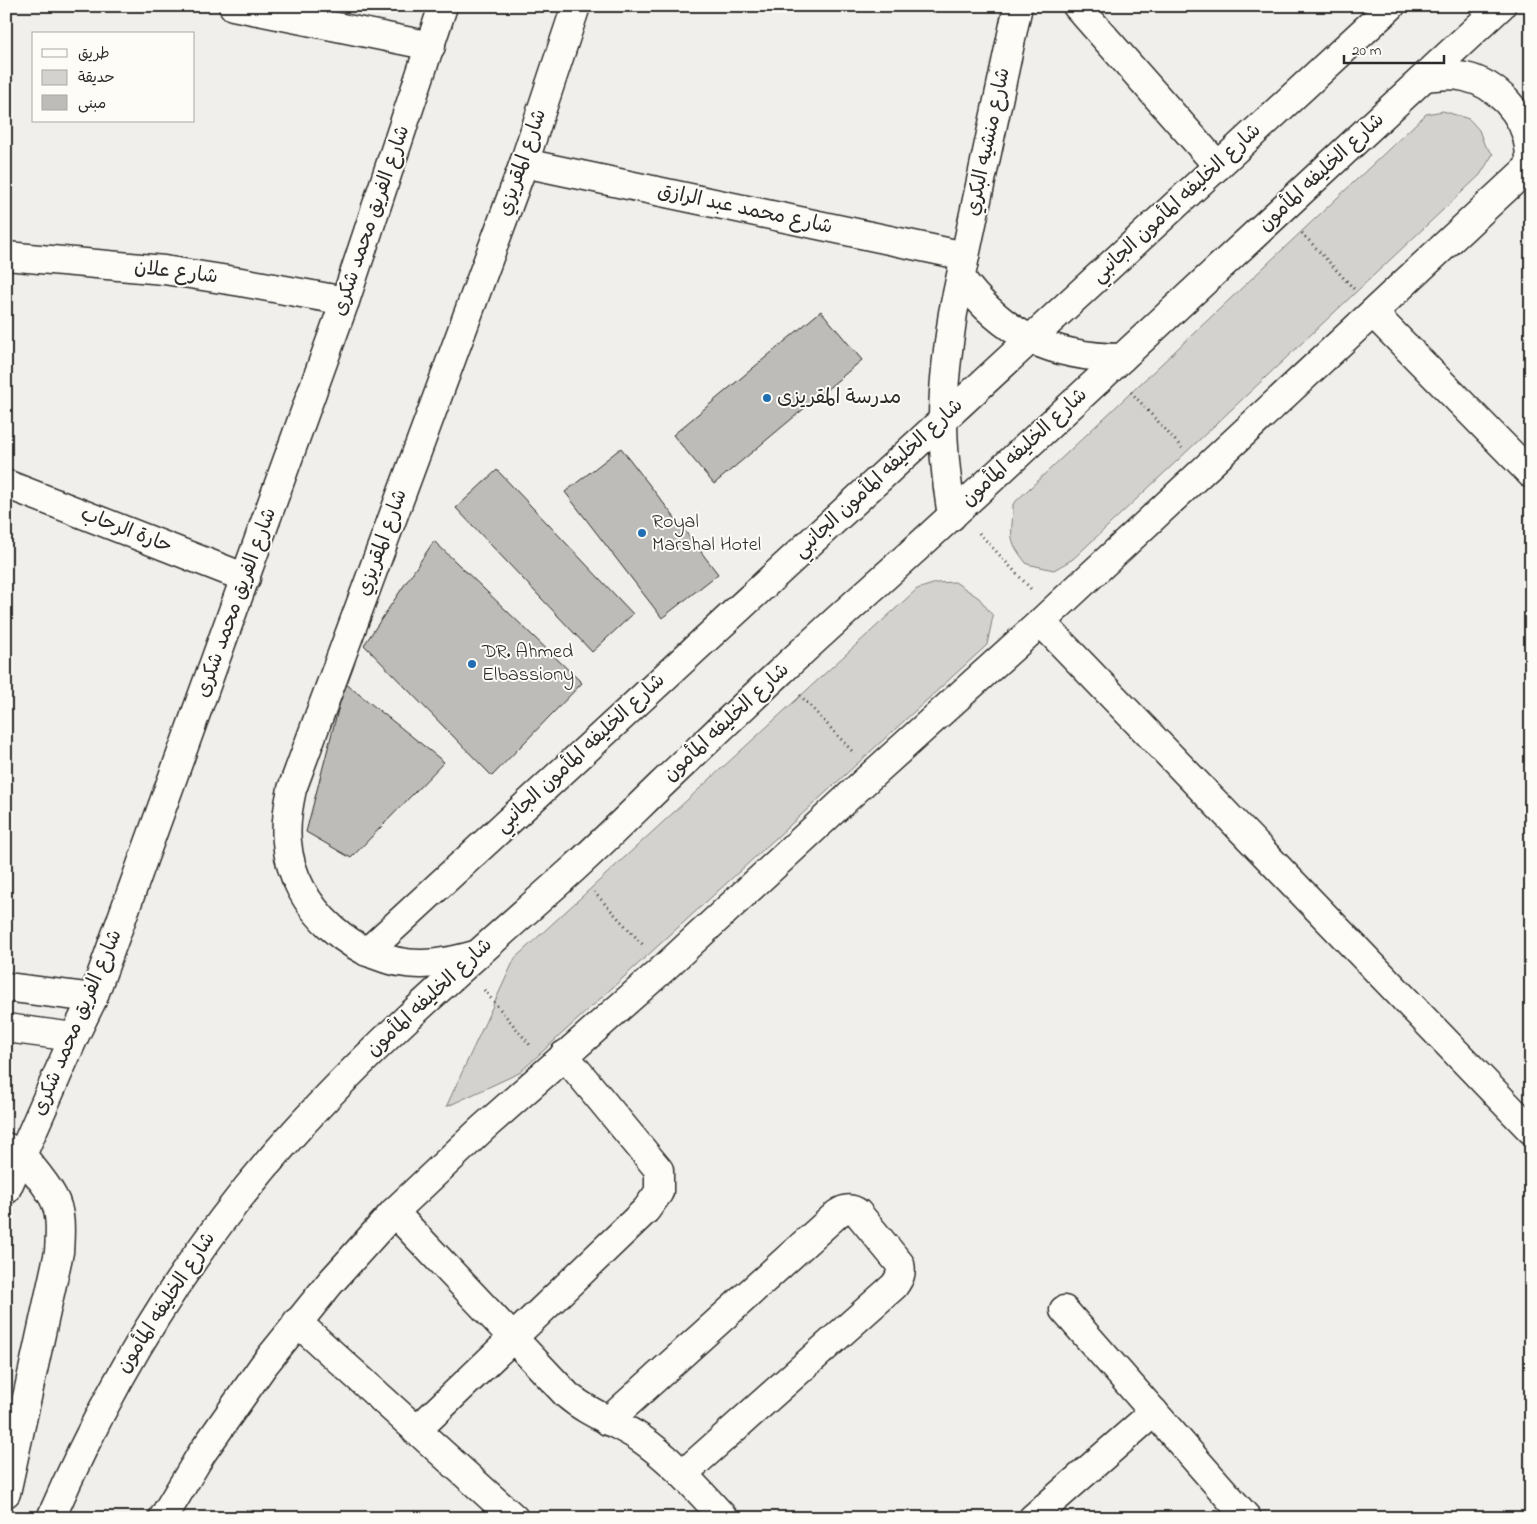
<svg xmlns="http://www.w3.org/2000/svg" width="1537" height="1524" font-family="'Indie Flower','Playpen Sans Arabic',sans-serif">
  <style>
    .green { fill: #d3d2cf; stroke: #7f7e7d }
    .building { fill: #bdbcb8; stroke: #2b2b2b }
    .lines { fill: none; stroke-linecap: round; stroke-linejoin: round }
    .minor-casing { stroke: #2b2b2b; stroke-width: 31 }
    .major-casing { stroke: #2b2b2b; stroke-width: 31 }
    .path { stroke: #2b2b2b; stroke-width: 3; stroke-dasharray: 1 4; stroke-linecap: butt }
    .minor { stroke: #fdfcf7; stroke-width: 28 }
    .major { stroke: #fdfcf7; stroke-width: 28 }
    .poi-dot { fill: #1f6fb2; stroke: #fdfcf7; stroke-width: 2 }
    .labels { text-anchor: middle; dominant-baseline: central; stroke-width: 4; stroke-linejoin: round; paint-order: stroke }
    .street-label { font-size: 20px; fill: #2b2b2b; stroke: #fdfcf7 }
    .poi-label { font-size: 20px; fill: #2b2b2b; stroke: #fdfcf7; text-anchor: start }
  </style>
  <rect width="100%" height="100%" fill="#f0efeb"/>
  <filter id="ink" filterUnits="userSpaceOnUse"><feTurbulence type="fractalNoise" baseFrequency=".02" numOctaves="2"/><feDisplacementMap in="SourceGraphic" scale="10" xChannelSelector="R" yChannelSelector="G"/><feConvolveMatrix kernelMatrix="1 2 1 2 8 2 1 2 1" color-interpolation-filters="sRGB"/></filter>
  <g filter="url(#ink)">
    <g class="green">
      <path d="M 1443,111 L 1469,119 L 1479,130 L 1484,144 L 1493,154 L 1480,175 L 1073,559 L 1054,570 L 1027,564 C 1005,537 1013,536 1013,504 L 1426,114 Z"/>
      <path d="M 955,582 L 979,598 L 993,616 L 987,645 L 519,1073 L 446,1107 L 515,958 L 917,589 L 936,583 Z"/>
    </g>
    <g class="building">
      <path d="M 821,311 L 862,360 L 714,484 L 673,435 Z"/>
      <path d="M 621,448 L 718,574 L 662,618 L 565,492 Z"/>
      <path d="M 497,470 L 633,614 L 592,652 L 456,508 Z"/>
      <path d="M 434,541 L 582,683 L 492,776 L 364,645 Z"/>
      <path d="M 345,683 L 444,762 L 351,858 L 306,832 Z"/>
    </g>
    <g class="lines">
      <g class="minor-casing">
        <g id="minor">
          <path d="M 233,6 L 431,46"/>
          <path d="M 1077,6 L 1218,166"/>
          <path d="M 524,163 L 965,256"/>
          <path d="M 6,256 L 164,270 L 241,282 L 345,301"/>
          <path d="M 961,278 C 1003,335 1051,357 1122,358"/>
          <path d="M 1373,313 L 1531,474"/>
          <path d="M 6,484 L 246,578"/>
          <path d="M 952,516 C 947,484 943,453 943,420 C 943,385 948,349 953,313 L 1018,6"/>
          <path d="M 1041,622 L 1531,1130"/>
          <path d="M 367,952 L 1391,6"/>
          <path d="M 6,987 L 93,998"/>
          <path d="M 6,1028 L 74,1037"/>
          <path d="M 6,1147 L 22,1155 L 6,1190"/>
          <path d="M 394,1212 L 567,1395 C 589,1414 616,1422 640,1438 C 672,1460 697,1489 724,1518"/>
          <path d="M 1064,1310 L 1247,1518"/>
          <path d="M 297,1322 L 514,1518"/>
          <path d="M 608,1421 L 837,1214 C 844,1209 850,1207 858,1213 L 900,1264 C 902,1273 900,1278 894,1286 L 683,1474"/>
          <path d="M 416,1431 L 646,1210 L 659,1192 L 659,1170 L 564,1055"/>
          <path d="M 1033,1518 L 1154,1412"/>
        </g>
      </g>
      <g class="major-casing">
        <g id="major">
          <path d="M 1426,77 C 1439,75 1452,74 1465,77 C 1497,84 1525,114 1529,147 C 1530,153 1530,160 1530,166"/>
          <path d="M 475,955 C 457,960 441,964 422,964 C 357,965 292,908 287,842 C 285,824 288,807 292,789 L 524,163 L 576,6"/>
          <path d="M 6,1493 L 59,1252 C 60,1235 62,1212 53,1197 C 45,1182 32,1168 22,1155 L 74,1037 L 93,998 L 345,301 L 443,6"/>
          <path d="M 51,1518 C 112,1377 190,1248 293,1134 C 378,1039 475,957 570,872 C 601,844 631,814 662,784 C 700,748 738,711 777,675 C 836,619 898,566 957,511 C 1139,343 1321,175 1501,6"/>
          <path d="M 163,1518 L 202,1453 L 263,1366 L 330,1283 L 394,1212 L 483,1128 L 664,968 L 873,774 L 1041,622 L 1531,165"/>
        </g>
      </g>
      <g class="path">
        <path d="M 1302,233 L 1354,289"/>
        <path d="M 1131,392 L 1182,448"/>
        <path d="M 979,533 L 1031,589"/>
        <path d="M 800,695 L 852,751"/>
        <path d="M 594,892 L 644,946"/>
        <path d="M 484,990 L 530,1045"/>
      </g>
      <use href="#minor" class="minor"/>
      <use href="#major" class="major"/>
    </g>
  </g>
  <g class="poi-dot">
    <circle cx="767" cy="398" r="5"/>
    <circle cx="642" cy="533" r="5"/>
    <circle cx="472" cy="664" r="5"/>
  </g>
  <g class="labels">
    <g class="street-label">
      <text transform="translate(989 142) rotate(-78)">شارع منشيه البكري</text>
      <text transform="translate(523 163) rotate(-71)">شارع المقريزي</text>
      <text transform="translate(1322 173) rotate(-43)">شارع الخليفه المأمون</text>
      <text transform="translate(1177 204) rotate(-43)">شارع الخليفه المأمون الجانبي</text>
      <text transform="translate(745 210) rotate(12)">شارع محمد عبد الرازق</text>
      <text transform="translate(372 221) rotate(-71)">شارع الفريق محمد شكرى</text>
      <text transform="translate(176 273) rotate(7)">شارع علان</text>
      <text transform="translate(1025 448) rotate(-43)">شارع الخليفه المأمون</text>
      <text transform="translate(879 479) rotate(-43)">شارع الخليفه المأمون الجانبي</text>
      <text transform="translate(126 531) rotate(21)">حارة الرحاب</text>
      <text transform="translate(383 543) rotate(-70)">شارع المقريزي</text>
      <text transform="translate(237 603) rotate(-70)">شارع الفريق محمد شكرى</text>
      <text transform="translate(727 723) rotate(-43)">شارع الخليفه المأمون</text>
      <text transform="translate(581 754) rotate(-43)">شارع الخليفه المأمون الجانبي</text>
      <text transform="translate(430 998) rotate(-43)">شارع الخليفه المأمون</text>
      <text transform="translate(78 1023) rotate(-67)">شارع الفريق محمد شكرى</text>
      <text transform="translate(167 1303) rotate(-57)">شارع الخليفه المأمون</text>
    </g>
    <g class="poi-label">
      <text x="777" y="398">مدرسة المقريزى</text>
      <text x="652" y="522">Royal<tspan x="652" dy="23">Marshal Hotel</tspan></text>
      <text x="482" y="652">DR. Ahmed<tspan x="482" dy="23">Elbassiony</tspan></text>
    </g>
  </g>
  <rect width="1537" height="1524" fill="none" stroke="#fdfcf7" stroke-width="25"/>
  <rect x="12" y="12" width="1512" height="1499" fill="none" stroke="#2b2b2b" stroke-width="2" filter="url(#ink)"/>
  <rect x="32" y="32" width="162" height="90" fill="#fdfcf7" stroke="#a9a8a5"/>
  <rect x="42" y="49" width="25" height="8" fill="#fdfcf7" stroke="#a9a8a5"/>
  <text x="78" y="58" font-size="15" fill="#2b2b2b">طريق</text>
  <rect x="42" y="70" width="25" height="15" fill="#d3d2cf" stroke="#a9a8a5"/>
  <text x="78" y="82" font-size="15" fill="#2b2b2b">حديقة</text>
  <rect x="42" y="95" width="25" height="15" fill="#bdbcb8" stroke="#a9a8a5"/>
  <text x="78" y="108" font-size="15" fill="#2b2b2b">مبنى</text>
  <path d="M1344 55v8h100v-8" fill="none" stroke="#2b2b2b" stroke-width="2.5"/>
  <text x="1352" y="55" font-size="15" fill="#2b2b2b" stroke="#fdfcf7" stroke-width="4" paint-order="stroke">20 m</text>
</svg>
